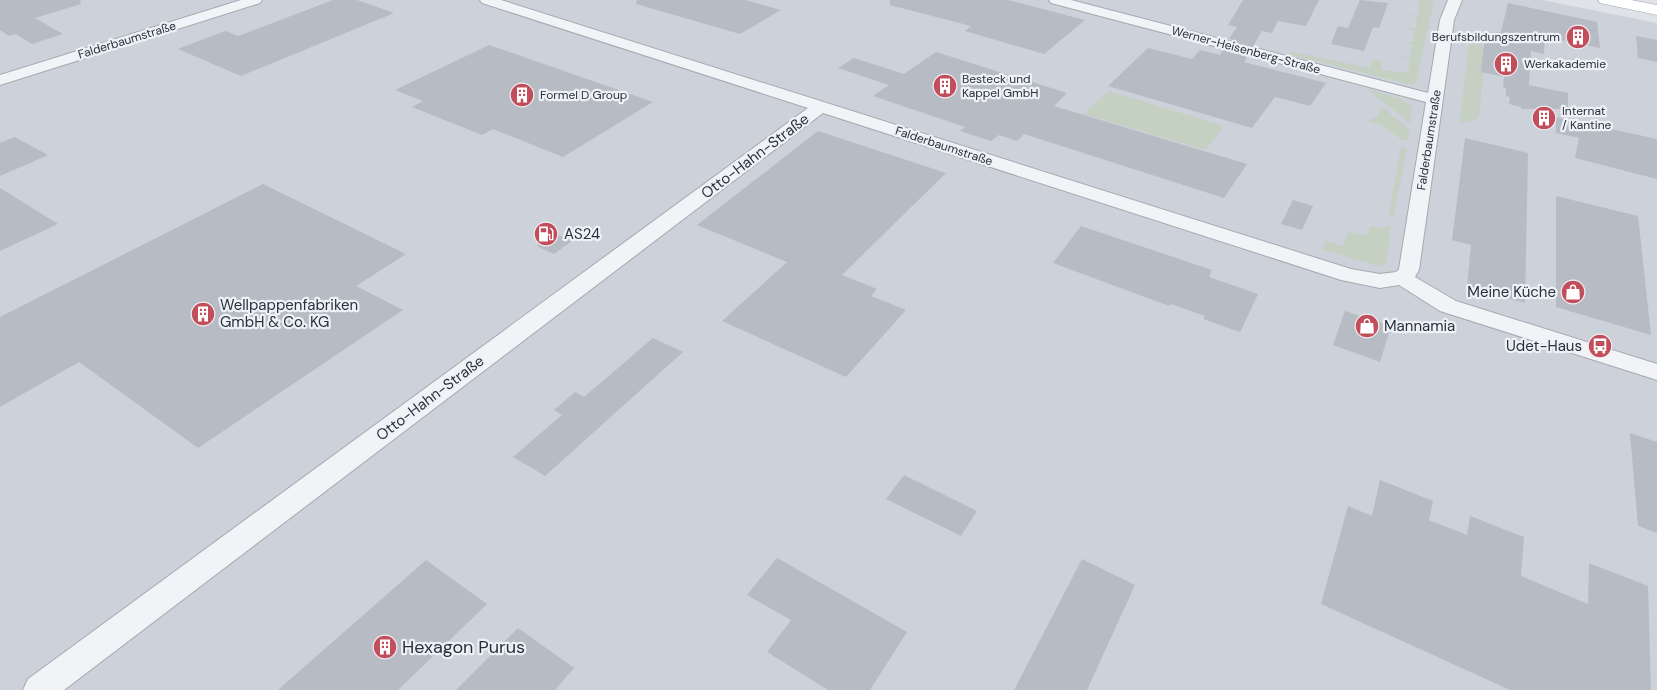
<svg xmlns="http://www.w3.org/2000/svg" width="1657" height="690" font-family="'DM Sans',sans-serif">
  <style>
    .built { fill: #cdd1d9 }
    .green { fill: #c4d0c1 }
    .building { fill: #b7bbc3 }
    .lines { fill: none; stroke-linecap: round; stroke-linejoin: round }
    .minor-casing { stroke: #a5a9b1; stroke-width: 2 }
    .major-casing { stroke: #9fa6b2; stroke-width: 1 }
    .minor { fill: #f1f3f6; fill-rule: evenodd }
    .major { fill: #fff; fill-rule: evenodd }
    .labels { text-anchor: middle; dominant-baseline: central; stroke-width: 4.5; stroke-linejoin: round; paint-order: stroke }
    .far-poi-label { font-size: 12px; fill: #29303d; stroke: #eef1f5; text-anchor: start }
    .far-street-label { font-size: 12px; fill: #29303d; stroke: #eef1f5 }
    .street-label { font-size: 15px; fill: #29303d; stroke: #eef1f5 }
    .poi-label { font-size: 15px; fill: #29303d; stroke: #eef1f5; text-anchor: start }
    .near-poi-label { font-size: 18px; fill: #29303d; stroke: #eef1f5; text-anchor: start }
  </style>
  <rect width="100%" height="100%" fill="#dfe2e7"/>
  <path class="built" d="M 0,0 L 1542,0 L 1657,23 L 1657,690 L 0,690 Z"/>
  <g class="green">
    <path d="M 1420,0 L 1434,0 L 1416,83 L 1412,85 L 1287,54 L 1292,52 L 1370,68 L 1373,59 L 1382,61 L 1381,70 L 1408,73 L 1410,59 L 1401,56 L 1410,57 L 1412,44 L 1402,42 L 1413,42 L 1415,31 L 1405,27 L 1416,29 L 1417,17 L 1408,14 L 1418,16 L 1419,5 L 1410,1 L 1419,3 Z"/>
    <path d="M 1469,43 L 1483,45 L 1481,72 L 1483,73 L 1479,117 C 1473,121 1468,124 1460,121 Z"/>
    <path d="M 1367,89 L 1401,99 L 1412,107 L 1410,123 Z"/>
    <path d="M 1109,91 L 1119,94 L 1223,126 L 1206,150 L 1084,114 Z"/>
    <path d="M 1381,106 L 1409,129 L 1408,140 L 1402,140 L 1382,125 L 1368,121 L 1377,117 Z"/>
    <path d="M 1401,147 L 1407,149 L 1393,216 L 1389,215 Z"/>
    <path d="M 1391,225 L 1386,263 L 1378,266 L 1322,249 L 1325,241 L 1343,246 L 1349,231 L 1367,236 L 1371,226 L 1381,228 Z"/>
  </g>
  <g class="building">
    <path d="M 0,0 L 80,0 L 81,4 L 35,18 L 63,34 L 32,44 L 16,34 L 9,36 L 0,30 Z"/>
    <path d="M 333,0 L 357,0 L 394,13 L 241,76 L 178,49 L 225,31 L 238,36 Z"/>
    <path d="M 637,0 L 745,0 L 781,10 L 740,34 L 636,4 Z"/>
    <path d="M 890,0 L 1008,0 L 1085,20 L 1044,54 L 965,31 L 971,26 L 890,5 Z"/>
    <path d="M 1243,0 L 1319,0 L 1306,26 L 1278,21 L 1272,33 L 1262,31 L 1253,46 L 1229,39 L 1237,27 L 1228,25 Z"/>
    <path d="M 1360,0 L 1388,3 L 1379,28 L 1373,27 L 1364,51 L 1331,44 L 1338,26 L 1348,28 Z"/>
    <path d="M 1508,3 L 1597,22 L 1600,48 L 1545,37 L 1544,54 L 1531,51 L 1529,85 L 1568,93 L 1568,109 L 1521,109 L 1521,107 L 1509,104 L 1510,97 L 1506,96 L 1506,88 L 1503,87 L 1504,77 L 1481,72 L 1485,33 L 1501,32 Z"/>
    <path d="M 1636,36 L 1657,40 L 1657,62 L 1638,58 Z"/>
    <path d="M 489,45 L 653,102 L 563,157 L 493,129 L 482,135 L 412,107 L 423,101 L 395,90 Z"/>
    <path d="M 1148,48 L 1192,59 L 1200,50 L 1220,55 L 1223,50 L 1247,57 L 1244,62 L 1326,83 L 1310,106 L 1275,97 L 1252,128 L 1108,86 Z"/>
    <path d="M 936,52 L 1067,93 L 1054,106 L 1247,164 L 1224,198 L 1024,134 L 1017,141 L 999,135 L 991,141 L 960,131 L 965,127 L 873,96 L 889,85 L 838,68 L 854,58 L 904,74 Z"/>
    <path d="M 1556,117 L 1657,139 L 1657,179 L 1575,158 L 1579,138 L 1556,133 Z"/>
    <path d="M 818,131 L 946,173 L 842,275 L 877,289 L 871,296 L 906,310 L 846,377 L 722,321 L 787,262 L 697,225 Z"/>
    <path d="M 15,137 L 48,155 L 0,176 L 0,143 Z"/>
    <path d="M 1465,138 L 1528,153 L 1525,303 L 1467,286 L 1471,245 L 1452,240 Z"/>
    <path d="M 263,184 L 406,254 L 356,286 L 403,310 L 198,448 L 79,362 L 0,407 L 0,317 Z"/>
    <path d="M 0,188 L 58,224 L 0,251 Z"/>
    <path d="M 1556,196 L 1638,216 L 1651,335 L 1556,307 Z"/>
    <path d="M 1293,200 L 1313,206 L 1302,230 L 1281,224 Z"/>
    <path d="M 1081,226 L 1212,270 L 1209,277 L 1258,294 L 1240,332 L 1203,319 L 1205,316 L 1171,304 L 1169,306 L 1053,263 Z"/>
    <path d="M 556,234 L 572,241 L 554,254 L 537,246 Z"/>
    <path d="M 1345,311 L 1391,326 L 1380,362 L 1333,345 Z"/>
    <path d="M 653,338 L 683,352 L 545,476 L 513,457 L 562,415 L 554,410 L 575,392 L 584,397 Z"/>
    <path d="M 1630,433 L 1657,442 L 1657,533 L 1638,526 Z"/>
    <path d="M 904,475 L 977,511 L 961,536 L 886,499 Z"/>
    <path d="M 1380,480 L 1433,501 L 1429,520 L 1467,535 L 1470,516 L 1524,537 L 1521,576 L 1588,604 L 1589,563 L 1648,586 L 1651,690 L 1510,690 L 1321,604 L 1348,506 L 1372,516 Z"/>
    <path d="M 777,558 L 907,632 L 870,690 L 828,690 L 767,652 L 791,620 L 747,595 Z"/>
    <path d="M 1082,559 L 1135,585 L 1087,690 L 1014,690 Z"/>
    <path d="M 426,560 L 487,604 L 398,690 L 278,690 Z"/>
    <path d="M 518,628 L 574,668 L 555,690 L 456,690 Z"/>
  </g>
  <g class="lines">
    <g class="minor-casing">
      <g id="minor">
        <path d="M 241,0 L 262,0 L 260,3 L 0,85 L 0,75 Z"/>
        <path d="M 480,0 L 501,0 L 1351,269 L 1380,274 L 1396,272 L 1399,269 L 1426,102 L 1051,3 L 1049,0 L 1071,0 L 1428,93 L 1440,20 L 1448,0 L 1462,0 L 1454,20 L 1419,270 L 1415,277 L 1456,301 L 1657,364 L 1657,380 L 1440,311 L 1399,285 L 1380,288 L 1341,280 L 823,113 L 64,690 L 23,690 L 28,679 L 808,108 L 482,3 Z"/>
      </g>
    </g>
    <g class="major-casing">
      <path id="major" d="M 1598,0 L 1631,0 L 1657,5 L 1657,15 L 1600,3 Z"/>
    </g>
    <use href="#minor" class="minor"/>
    <use href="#major" class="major"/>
  </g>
  <defs>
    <g id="building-disc" transform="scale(1.25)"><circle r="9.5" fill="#c24e5b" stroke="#eef1f5"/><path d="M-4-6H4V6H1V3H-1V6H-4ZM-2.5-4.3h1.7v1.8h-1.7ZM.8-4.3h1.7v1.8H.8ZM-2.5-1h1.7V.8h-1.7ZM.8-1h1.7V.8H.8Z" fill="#fff"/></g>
    <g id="fuel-disc" transform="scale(1.25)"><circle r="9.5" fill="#c24e5b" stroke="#eef1f5"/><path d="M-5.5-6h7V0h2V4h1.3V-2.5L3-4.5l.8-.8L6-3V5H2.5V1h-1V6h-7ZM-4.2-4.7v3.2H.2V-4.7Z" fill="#fff"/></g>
    <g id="shop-disc" transform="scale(1.25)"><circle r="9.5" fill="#c24e5b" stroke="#eef1f5"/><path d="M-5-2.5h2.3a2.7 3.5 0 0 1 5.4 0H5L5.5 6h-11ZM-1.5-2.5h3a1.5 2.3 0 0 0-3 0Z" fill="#fff"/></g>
    <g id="bus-disc" transform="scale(1.25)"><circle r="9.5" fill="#c24e5b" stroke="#eef1f5"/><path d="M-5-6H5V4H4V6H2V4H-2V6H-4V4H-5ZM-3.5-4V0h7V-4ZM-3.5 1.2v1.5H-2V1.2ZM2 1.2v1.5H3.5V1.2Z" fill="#fff"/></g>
  </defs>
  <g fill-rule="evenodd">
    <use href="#building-disc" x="1578" y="37"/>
    <use href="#building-disc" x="1506" y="64"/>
    <use href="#building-disc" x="945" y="86"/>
    <use href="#building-disc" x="522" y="95"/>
    <use href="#building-disc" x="1544" y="118"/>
    <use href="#fuel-disc" x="546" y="234"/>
    <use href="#shop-disc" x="1573" y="292"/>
    <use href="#building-disc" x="203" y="314"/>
    <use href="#shop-disc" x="1367" y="326"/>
    <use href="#bus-disc" x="1600" y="346"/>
    <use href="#building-disc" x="385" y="647"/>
  </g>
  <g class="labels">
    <g class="far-poi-label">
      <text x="1560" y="37" text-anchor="end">Berufsbildungszentrum</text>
      <text x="1524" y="64">Werkakademie</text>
      <text x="962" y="79">Besteck und<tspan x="962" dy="14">Kappel GmbH</tspan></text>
      <text x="540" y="95">Formel D Group</text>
      <text x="1562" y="111">Internat<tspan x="1562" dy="14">/ Kantine</tspan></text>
    </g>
    <g class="far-street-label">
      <text transform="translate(127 40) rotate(-17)">Falderbaumstraße</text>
      <text transform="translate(1246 50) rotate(15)">Werner-Heisenberg-Straße</text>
      <text transform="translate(1429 140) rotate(-81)">Falderbaumstraße</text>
      <text transform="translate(944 146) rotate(18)">Falderbaumstraße</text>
    </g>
    <g class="street-label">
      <text transform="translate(755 156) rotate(-37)">Otto-Hahn-Straße</text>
      <text transform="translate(430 398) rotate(-37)">Otto-Hahn-Straße</text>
    </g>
    <g class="poi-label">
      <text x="564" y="234">AS24</text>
      <text x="1556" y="292" text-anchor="end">Meine Küche</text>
      <text x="220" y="305">Wellpappenfabriken<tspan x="220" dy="17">GmbH &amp; Co. KG</tspan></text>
      <text x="1384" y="326">Mannamia</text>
      <text x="1582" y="346" text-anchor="end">Udet-Haus</text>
    </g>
    <g class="near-poi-label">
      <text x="402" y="647">Hexagon Purus</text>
    </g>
  </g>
</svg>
